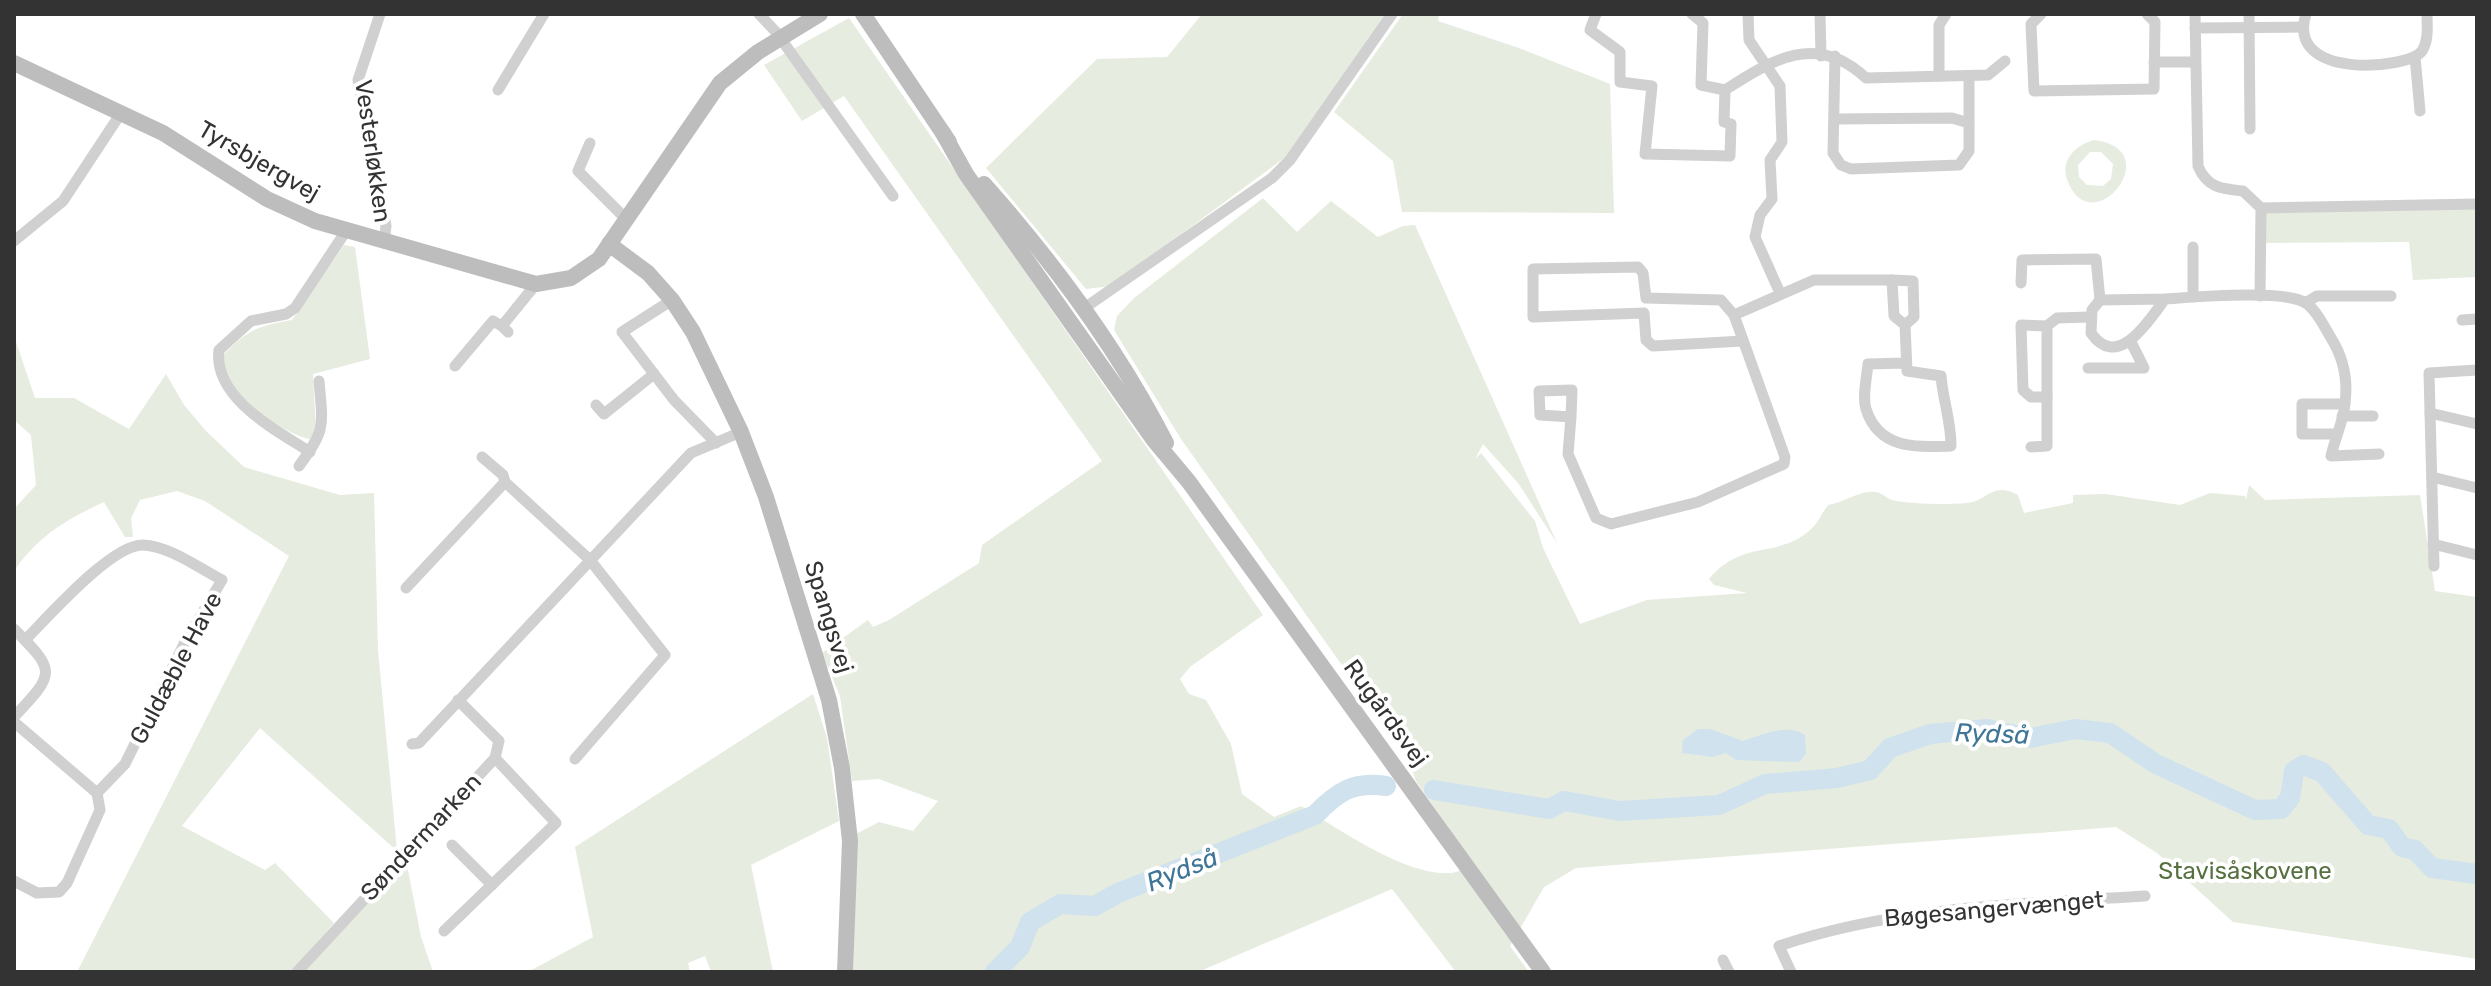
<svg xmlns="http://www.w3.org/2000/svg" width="2491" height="986" font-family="Rubik,sans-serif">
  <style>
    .green { fill: #e6ecdf; fill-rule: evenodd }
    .water { fill: #cfe2ee }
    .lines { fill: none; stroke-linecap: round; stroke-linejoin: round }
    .river { stroke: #cfe2ee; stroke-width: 20 }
    .street { stroke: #d0d0d0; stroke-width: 11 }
    .secondary { stroke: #bdbdbd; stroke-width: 16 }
    .labels { text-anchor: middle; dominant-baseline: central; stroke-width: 8; stroke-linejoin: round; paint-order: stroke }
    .street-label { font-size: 24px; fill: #333; stroke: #fff }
    .park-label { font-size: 24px; fill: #56703f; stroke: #fff }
    .water-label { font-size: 26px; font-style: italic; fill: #3f7597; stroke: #fff }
  </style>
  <rect width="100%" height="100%" fill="#fff"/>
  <g class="green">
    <path d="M 1202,14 L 1385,14 L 1287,156 L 1111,286 L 1086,289 L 986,168 L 1097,59 L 1167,57 Z"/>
    <path d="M 1403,14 L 1439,14 L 1438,21 L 1519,48 L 1610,84 L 1614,213 L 1402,212 L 1393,161 L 1334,112 Z"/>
    <path d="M 849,18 L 1263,615 L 1190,667 L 1180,679 L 1189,694 L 1206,700 L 1231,744 L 1242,794 L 1274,817 L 1301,806 C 1339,829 1405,876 1450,873 C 1458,873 1466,867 1473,863 L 1416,781 L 1408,758 L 1181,439 L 1114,330 L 1117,316 L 1134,298 L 1263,198 L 1297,232 L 1331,201 L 1378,237 L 1403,226 L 1415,225 L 1557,543 L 1518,483 L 1483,444 L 1475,459 L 1481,453 L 1535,521 L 1543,548 L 1580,624 L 1647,600 L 1747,593 L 1714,585 L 1709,579 C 1742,539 1776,559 1809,531 C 1817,525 1822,513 1828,505 C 1843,503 1860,490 1875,492 C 1881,492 1886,498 1892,500 C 1907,504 1950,505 1967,503 C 1988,501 1992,481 2018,495 L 2024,513 L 2073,503 L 2073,495 L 2106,494 L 2180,505 L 2210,493 L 2245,496 L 2246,500 L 2249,485 L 2265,500 L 2420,495 L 2435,591 L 2477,597 L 2477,959 L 2233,922 L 2157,853 L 2116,827 L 1576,868 L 1544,887 L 1510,946 L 1529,972 L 1456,972 L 1392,889 L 1198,972 L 853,972 L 856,834 L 879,822 L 913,831 L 938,801 L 879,779 L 852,781 L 840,696 L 822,653 L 868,620 L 873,627 L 889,620 L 979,563 L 982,545 L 1102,461 L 844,96 L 802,121 L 764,65 Z"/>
    <path d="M 2094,140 C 2169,149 2093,243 2068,182 C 2059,161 2075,145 2094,140 ZM 2090,152 L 2101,152 L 2113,164 L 2111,179 L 2103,186 L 2087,185 L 2079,177 L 2078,165 Z"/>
    <path d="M 2477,208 L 2477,277 L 2413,280 L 2409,242 L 2266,243 L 2265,211 Z"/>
    <path d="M 344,245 L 355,247 L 370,359 L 313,374 L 316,430 L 310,439 C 286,435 241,401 229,380 C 225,373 224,362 223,355 C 248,330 257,326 292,320 Z"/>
    <path d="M 14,336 L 35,398 L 74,398 L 129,429 L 166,374 L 184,405 L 206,431 L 244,467 L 340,495 L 374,493 L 378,650 L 397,851 L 260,728 L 182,826 L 265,870 L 275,863 L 334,923 L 291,972 L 77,972 L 289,556 L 205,501 L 177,491 L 140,500 L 131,518 L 133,537 L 125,537 L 104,502 C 67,519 38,536 14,571 L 14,509 L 36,485 L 31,435 L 14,420 Z"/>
    <path d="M 813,694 L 827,738 L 839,821 L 751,865 L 773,972 L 711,972 L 705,956 L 688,963 L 690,972 L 528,972 L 593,937 L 575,847 Z"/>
    <path d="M 406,860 L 421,937 L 433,972 L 301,972 Z"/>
  </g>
  <path class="water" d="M 1698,729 L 1710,729 L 1743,741 C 1762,735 1786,723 1805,735 L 1806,754 L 1799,762 L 1736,760 L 1726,753 L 1713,757 L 1682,753 L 1683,740 Z"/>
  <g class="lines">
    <g class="river">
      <path d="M 1434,790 L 1549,809 L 1564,801 L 1620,811 L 1719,805 L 1765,784 L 1837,778 L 1870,770 L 1890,748 L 1930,734 L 1987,729 L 2030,738 L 2075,729 L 2110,733 L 2156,764 L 2255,810 L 2281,809 L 2290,798 L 2294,771 L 2303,765 L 2322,772 L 2368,825 L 2389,829 L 2402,847 L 2415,850 L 2432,868 L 2477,874"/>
      <path d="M 995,972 L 1020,947 L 1030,922 L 1060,904 L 1095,906 L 1118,893 L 1315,815 C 1337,792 1353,781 1386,786"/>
    </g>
    <g class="street">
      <path d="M 380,14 L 358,80 L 386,226 L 384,243"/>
      <path d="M 759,14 L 776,32 L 893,196"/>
      <path d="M 1596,14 L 1590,30 L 1620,52 L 1620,82 L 1652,86 L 1645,154 L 1730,156 L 1731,124 L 1724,122 L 1725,90"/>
      <path d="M 1692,14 L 1703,23 L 1701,85 L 1725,90 C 1773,59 1817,32 1866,78 L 1988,75 L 2005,61"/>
      <path d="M 1748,14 L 1749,40 L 1780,86 L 1782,142 L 1770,160 L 1772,199 L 1760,215 L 1755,237 L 1780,293"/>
      <path d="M 1820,14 L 1821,56"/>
      <path d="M 2041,14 L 2031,24 L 2034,91 L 2154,89 L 2155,22 L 2147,14"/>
      <path d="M 2195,14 L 2198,166 C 2207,188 2222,189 2243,191 L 2261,208 L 2260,296"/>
      <path d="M 2249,14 L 2250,129"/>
      <path d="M 2306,14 C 2285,80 2407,70 2422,51 C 2429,40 2427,26 2427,14"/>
      <path d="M 2195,28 L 2302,27"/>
      <path d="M 1835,56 L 1833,153 L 1841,165 L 1851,169 L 1959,165 L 1969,151 L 1969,76"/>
      <path d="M 2415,57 L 2420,111"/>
      <path d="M 2154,62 L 2195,62"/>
      <path d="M 1939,76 L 1939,25 L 1946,14"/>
      <path d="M 498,90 L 544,14"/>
      <path d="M 1835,119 L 1952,118 L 1969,123"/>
      <path d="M 590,143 L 578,171 L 626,219"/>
      <path d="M 2261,208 L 2477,204"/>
      <path d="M 14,241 L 63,201 L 121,113"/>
      <path d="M 2193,247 L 2193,297"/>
      <path d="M 1892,280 L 1913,281 L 1914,317 L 1905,325"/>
      <path d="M 2021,283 L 2022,260 L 2096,259 L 2100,300"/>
      <path d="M 2165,299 L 2100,300 L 2092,310 L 2091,333 C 2118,372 2150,319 2165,299 C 2194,297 2284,289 2306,303 C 2317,311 2324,326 2331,338 C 2343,357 2348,380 2345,403 C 2344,420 2335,438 2331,456 L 2379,454"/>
      <path d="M 672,300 L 622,332 L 674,400 L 716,443"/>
      <path d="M 2305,303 L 2317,296 L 2391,296"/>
      <path d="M 1083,309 L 1272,178 L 1290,160 L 1392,14"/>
      <path d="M 1734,315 L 1721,300 L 1646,298 L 1643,273 L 1638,267 L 1533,269 L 1533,317 L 1644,313 L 1646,340 L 1653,346 L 1743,341"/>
      <path d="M 2462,320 L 2477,319"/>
      <path d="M 2047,326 L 2047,397 L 2031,397 L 2023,390 L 2021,325 L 2047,326 L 2057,318 L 2090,317"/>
      <path d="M 508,332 L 502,326 L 536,284"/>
      <path d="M 455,366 L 493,321 L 502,326"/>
      <path d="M 2088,368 L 2144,368 L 2131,342"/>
      <path d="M 596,405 L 604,414 L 654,374"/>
      <path d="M 2430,413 L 2477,424"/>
      <path d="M 2342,416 L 2373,416"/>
      <path d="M 1571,417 L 1572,390 L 1539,391 L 1540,415 L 1571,417 L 1568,454 L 1596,518 L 1611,524 L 1698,502 L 1784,464 L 1785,457 L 1734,315 L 1814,280 L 1892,280 L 1894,316 L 1905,325 L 1907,371 L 1941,376 C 1943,401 1951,420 1951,446 C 1917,447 1879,450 1866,409 C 1862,397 1867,377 1868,364 L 1905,363"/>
      <path d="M 2335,434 L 2302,434 L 2302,404 L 2345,404"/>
      <path d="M 2031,447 L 2047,446 L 2047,397"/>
      <path d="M 310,452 C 276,430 213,398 219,350 L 251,321 L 286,314 L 295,308 L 346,231"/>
      <path d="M 482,457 L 503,475 L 505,482"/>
      <path d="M 299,466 C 326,429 323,427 319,381"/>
      <path d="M 2432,477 L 2477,488"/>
      <path d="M 2433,544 L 2477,555"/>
      <path d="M 2434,566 L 2429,373 L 2477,370"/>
      <path d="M 406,588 L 505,482 L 590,560 L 665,655 L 575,759"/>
      <path d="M 14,629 C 57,672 55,673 14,717"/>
      <path d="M 25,640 C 49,616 112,544 143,545 C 169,546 199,568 222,580 L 185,642 L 125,764 L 97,793"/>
      <path d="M 14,722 L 97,793 L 100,810 L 67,883 L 59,892 L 37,893 L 14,881"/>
      <path d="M 412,744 L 419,743 L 691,453 L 741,432"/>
      <path d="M 452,845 L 492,885"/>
      <path d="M 444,931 L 556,823 L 495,758"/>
      <path d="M 1723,960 L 1729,972"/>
      <path d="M 297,972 L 495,758 L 499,741 L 458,700"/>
      <path d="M 1791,972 L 1779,946 C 1897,906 2021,904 2145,896"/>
    </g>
    <g class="secondary">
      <path d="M 863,14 L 949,142"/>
      <path d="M 14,63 L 163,133 L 267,199 L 315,221 L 536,284 L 571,278 L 599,259 L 720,83 L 758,52 L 820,14"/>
      <path d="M 943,133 L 966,174 L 1153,439 L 1189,482 L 1543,972"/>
      <path d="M 984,184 C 1054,263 1118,349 1166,443"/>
      <path d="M 609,244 L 648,273 L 672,300 L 693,332 L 741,432 L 766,497 L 829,700 L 842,768 L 850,841 L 845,972"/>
    </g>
  </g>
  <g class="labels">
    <g class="street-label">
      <text transform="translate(373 151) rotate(82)">Vesterløkken</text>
      <text transform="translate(259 161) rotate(30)">Tyrsbjergvej</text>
      <text transform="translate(829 617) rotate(73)">Spangsvej</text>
      <text transform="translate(176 668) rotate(-62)">Guldæble Have</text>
      <text transform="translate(1386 713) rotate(54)">Rugårdsvej</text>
      <text transform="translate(421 837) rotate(-47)">Søndermarken</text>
      <text transform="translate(1994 909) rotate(-5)">Bøgesangervænget</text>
    </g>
    <g class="park-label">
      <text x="2245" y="871">Stavisåskovene</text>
    </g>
    <g class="water-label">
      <text transform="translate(1992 734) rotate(2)">Rydså</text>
      <text transform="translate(1182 870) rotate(-22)">Rydså</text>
    </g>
  </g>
  <rect width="2491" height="986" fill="none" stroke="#333333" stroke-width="32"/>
</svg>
